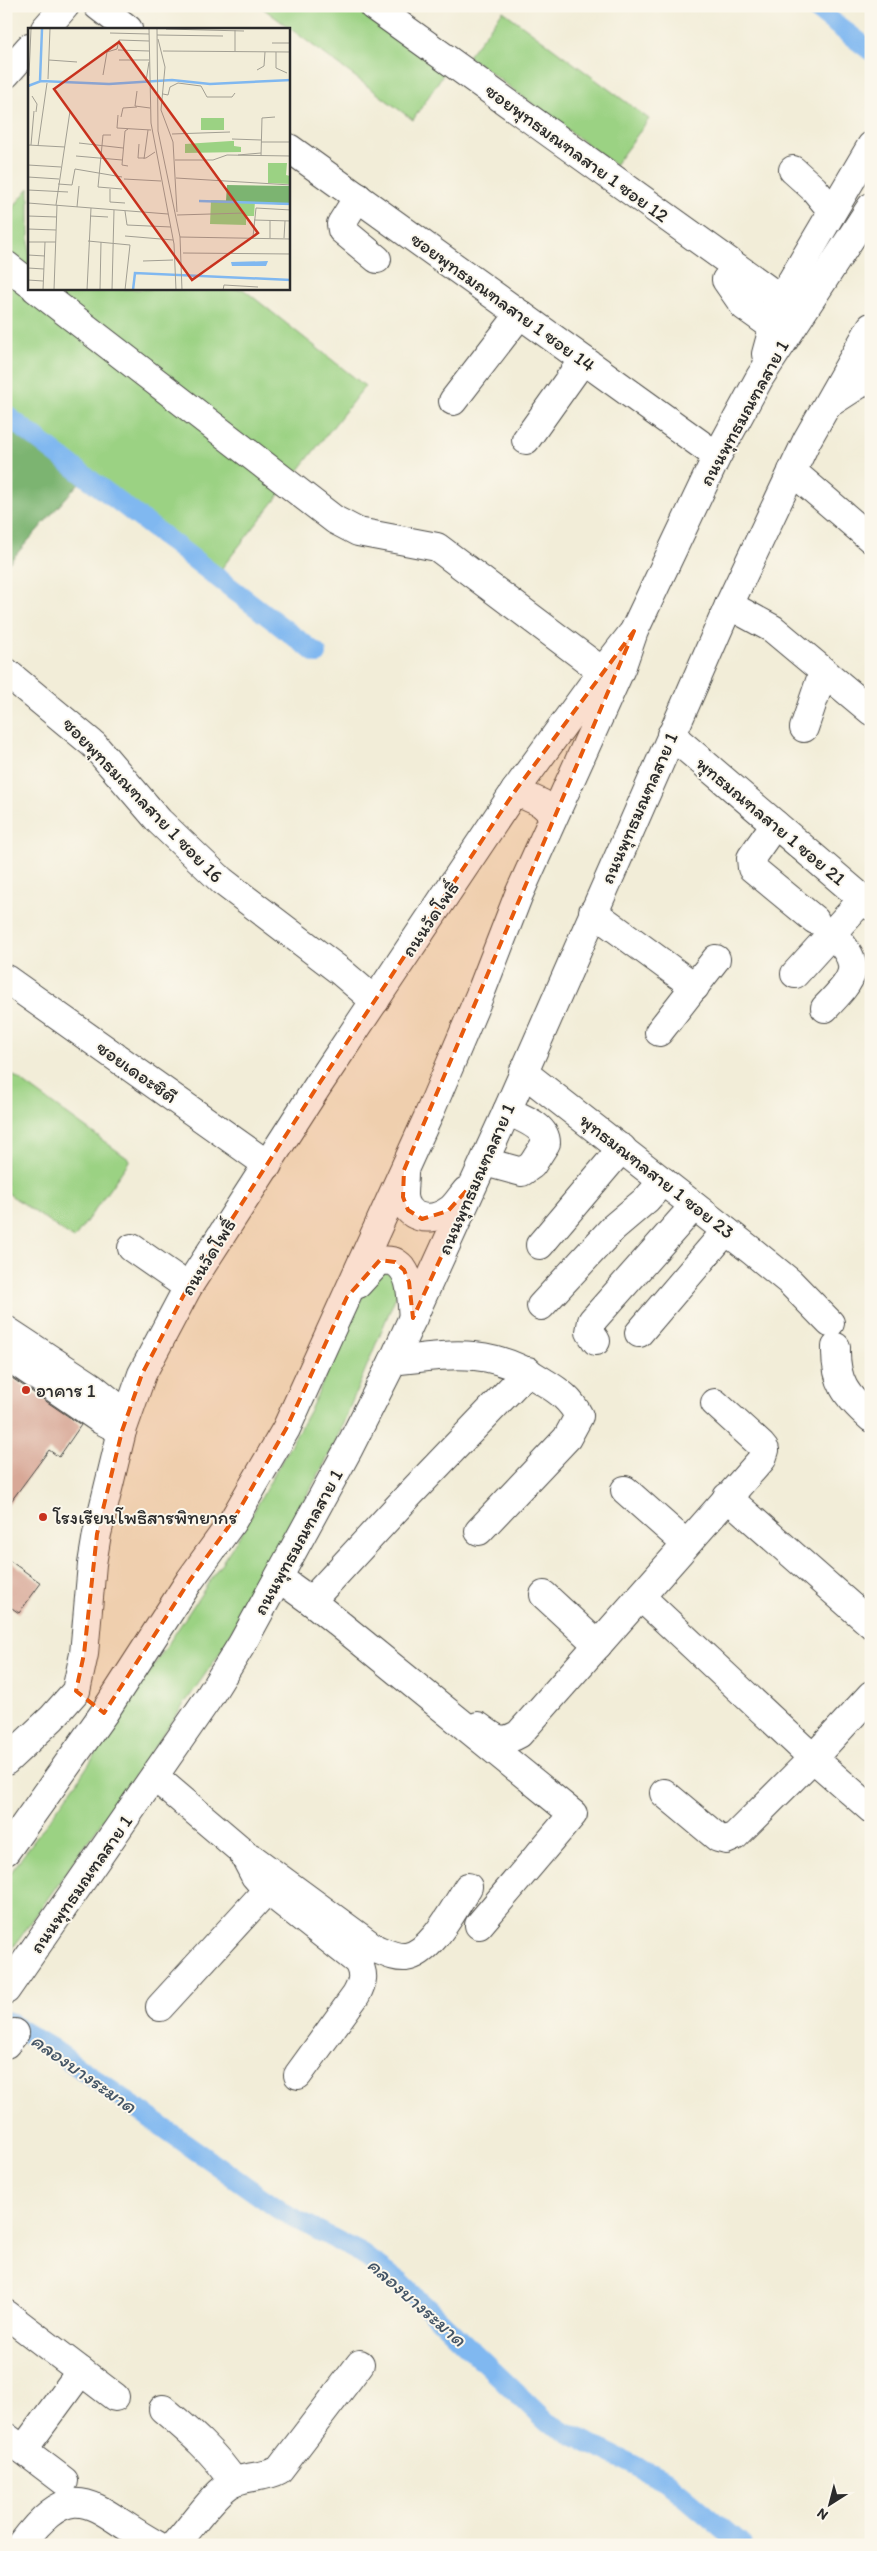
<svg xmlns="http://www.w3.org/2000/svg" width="877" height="2551" font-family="Itim,'Playpen Sans Thai',sans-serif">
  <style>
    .green { fill: #9bd283; stroke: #637e57 }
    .forest { fill: #7cb471; stroke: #54704e }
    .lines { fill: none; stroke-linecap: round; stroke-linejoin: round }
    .canal { stroke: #80b8f0; stroke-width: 20 }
    .building { fill: #d8a897 }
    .minor-casing { stroke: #494845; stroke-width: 30 }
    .major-casing { stroke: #494845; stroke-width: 30 }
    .minor { stroke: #fff; stroke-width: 28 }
    .major { stroke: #fff; stroke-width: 28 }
    .marked { fill: #e8590c; fill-opacity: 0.2; stroke: #e8590c; stroke-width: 4; stroke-dasharray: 10 6; stroke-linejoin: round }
    .poi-dot { fill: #c8321e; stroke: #fbf7ec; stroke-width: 2 }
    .labels { text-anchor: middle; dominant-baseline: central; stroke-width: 4; stroke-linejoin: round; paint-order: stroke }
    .street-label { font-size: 19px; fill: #2b2b2b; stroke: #fbf7ec }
    .poi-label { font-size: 19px; fill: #2b2b2b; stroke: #fbf7ec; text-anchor: start }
    .water-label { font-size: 20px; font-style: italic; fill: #456; stroke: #fbf7ec }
    .inset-river { fill: none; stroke: #80b8f0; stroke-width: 2.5 }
    .inset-road { fill: none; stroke: #a29f93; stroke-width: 1 }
    .view { fill: #c8321e; fill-opacity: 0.15; stroke: #c8321e; stroke-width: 2.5 }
    .inset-edge { fill: none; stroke: #2b2b2b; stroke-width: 2.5 }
  </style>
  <rect width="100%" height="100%" fill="#fbf7ec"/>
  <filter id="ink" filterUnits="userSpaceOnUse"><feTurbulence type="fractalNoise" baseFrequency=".02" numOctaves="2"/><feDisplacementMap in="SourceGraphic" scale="10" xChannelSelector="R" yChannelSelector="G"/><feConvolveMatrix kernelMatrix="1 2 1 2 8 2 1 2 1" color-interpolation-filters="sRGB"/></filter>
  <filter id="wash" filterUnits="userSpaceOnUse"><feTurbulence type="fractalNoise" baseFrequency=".0096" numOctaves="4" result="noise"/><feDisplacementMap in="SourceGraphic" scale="20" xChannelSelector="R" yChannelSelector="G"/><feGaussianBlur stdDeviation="1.12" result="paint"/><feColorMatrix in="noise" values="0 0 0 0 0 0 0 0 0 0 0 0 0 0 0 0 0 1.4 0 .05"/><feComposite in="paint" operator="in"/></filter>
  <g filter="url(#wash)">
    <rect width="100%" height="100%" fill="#f2edd8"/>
    <g class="green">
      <path d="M 260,6 L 359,6 L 446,70 L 413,120 Z"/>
      <path d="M 503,11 L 649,119 L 615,165 L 468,56 Z"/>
      <path d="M 29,188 L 29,289 L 243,289 L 365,386 L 210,583 L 6,427 L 6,216 Z"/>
      <path d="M 6,1070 L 130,1160 L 74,1239 L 6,1192 Z"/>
      <path d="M 377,1271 L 393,1274 L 398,1291 L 332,1450 L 220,1653 L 6,1958 L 6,1879 L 77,1782 L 244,1529 L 311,1408 L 369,1281 Z"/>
    </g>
    <path class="forest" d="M 6,427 L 79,483 L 6,566 Z"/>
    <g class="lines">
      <g class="canal">
        <path d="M 812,6 L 871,51"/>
        <path d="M 6,415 L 317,654"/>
        <path d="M 6,2021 L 50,2047 L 281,2211 L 359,2252 L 400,2282 L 548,2423 L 666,2481 L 742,2545"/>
      </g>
    </g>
    <g id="blocks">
      <g class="building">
        <path d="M 6,1374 L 81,1425 L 59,1457 L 49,1450 L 6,1508 Z"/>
        <path d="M 6,1558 L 41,1583 L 19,1613 L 6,1604 Z"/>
      </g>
    </g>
  </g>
  <g filter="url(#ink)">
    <use href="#blocks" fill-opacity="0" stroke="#494845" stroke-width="1"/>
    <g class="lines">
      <g class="minor-casing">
        <g id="minor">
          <path d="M 98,6 L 128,29"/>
          <path d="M 373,6 L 781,299"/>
          <path d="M 45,29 L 65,6"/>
          <path d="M 6,74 L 29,48"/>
          <path d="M 289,148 L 717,456"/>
          <path d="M 793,170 L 814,189 L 832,211"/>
          <path d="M 358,197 L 341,224 L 342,230 L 377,259"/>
          <path d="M 6,265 L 29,283"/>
          <path d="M 726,280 L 744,306 L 772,326"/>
          <path d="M 36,289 L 335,520 L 358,532 L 437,547 L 602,671"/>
          <path d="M 453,401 L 520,314"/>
          <path d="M 526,440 L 583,360"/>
          <path d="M 792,471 L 871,539"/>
          <path d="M 729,605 L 773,629 L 871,711"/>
          <path d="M 6,672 L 94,745 L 159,821 L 222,881 L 340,971 L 375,1001"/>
          <path d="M 804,728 L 823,672"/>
          <path d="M 671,735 L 871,906"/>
          <path d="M 515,791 L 541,803 L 554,815"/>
          <path d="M 775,824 L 751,858 L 752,868 L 815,920"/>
          <path d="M 593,912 L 695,987"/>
          <path d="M 795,974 L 863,899"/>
          <path d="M 6,979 L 268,1165"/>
          <path d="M 825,1008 C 854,978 865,966 832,934"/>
          <path d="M 659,1032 L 716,959"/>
          <path d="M 523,1072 L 752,1251 L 790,1282 L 830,1323"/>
          <path d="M 485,1162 L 522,1172 L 532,1165 L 546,1143 C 546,1125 521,1118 507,1111"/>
          <path d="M 540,1245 L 622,1148"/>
          <path d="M 132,1248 L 188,1287"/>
          <path d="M 541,1306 L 614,1227 L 647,1199 L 663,1181"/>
          <path d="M 6,1330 L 91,1386 L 127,1415"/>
          <path d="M 639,1333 L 726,1231"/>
          <path d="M 596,1341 L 590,1332 L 592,1321 L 694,1206"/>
          <path d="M 836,1347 C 835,1382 846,1396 871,1418"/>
          <path d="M 6,1355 L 101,1420 L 122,1431"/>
          <path d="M 393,1361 C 454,1354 490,1347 544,1382 C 559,1391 571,1400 579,1416 L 567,1438 L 479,1531"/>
          <path d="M 625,1490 L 686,1544"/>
          <path d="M 727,1497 L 871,1624"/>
          <path d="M 279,1578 L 311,1601 L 573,1814 L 479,1925"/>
          <path d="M 544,1595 L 598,1645"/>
          <path d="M 641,1597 L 813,1758 L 871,1809"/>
          <path d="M 311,1601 L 410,1494 L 528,1371"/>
          <path d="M 478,1726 C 495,1738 500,1745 519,1734 L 762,1459 L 765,1450 L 761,1445 L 715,1403"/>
          <path d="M 6,1761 L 52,1718 L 76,1691 L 84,1654 L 92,1564 L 97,1534 L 122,1431 L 142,1374 L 188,1287 L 317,1087 L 515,791 L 598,677 L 631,635"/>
          <path d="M 155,1777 L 242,1851 L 255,1876 L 267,1890 L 160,2007"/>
          <path d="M 664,1793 L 718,1838 L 726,1840 L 735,1836 L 813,1758 L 871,1695"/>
          <path d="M 252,1858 L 376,1949 C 386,1953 396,1958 406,1957 C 432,1953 454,1908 468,1887"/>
          <path d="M 267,1890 L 357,1961 C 365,1974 363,1982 356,1995 L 298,2075"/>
          <path d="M 6,2044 L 15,2033"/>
          <path d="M 6,2314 L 115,2397"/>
          <path d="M 163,2409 C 189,2431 215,2453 234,2482"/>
          <path d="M 6,2437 L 64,2481"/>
          <path d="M 23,2450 L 81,2371"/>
          <path d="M 21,2545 C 77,2469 95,2512 157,2545"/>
          <path d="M 175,2545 C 190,2529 216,2490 234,2482 C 249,2475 265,2478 279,2470 L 360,2364"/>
        </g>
      </g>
      <g class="major-casing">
        <g id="major">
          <path d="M 766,354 L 781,299 L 871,146"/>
          <path d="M 830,403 L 864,381 L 871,373"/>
          <path d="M 404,1172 C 404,1180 403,1188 403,1196 C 405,1219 431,1223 448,1211 C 455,1207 460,1198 466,1191"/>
          <path d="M 358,1284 L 380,1260 C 384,1261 391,1260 395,1262 C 413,1272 411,1301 413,1318"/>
          <path d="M 6,1851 L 104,1713 L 190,1580 L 232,1522 L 286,1429 L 427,1119 L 481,992 L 519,894 L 622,666 L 634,631 L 717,456 L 760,377 L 871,207"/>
          <path d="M 6,1990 L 209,1697 L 242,1644 L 349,1448 L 393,1361 L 507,1111 L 729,605 L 807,440 L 871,327"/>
        </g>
      </g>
      <use href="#minor" class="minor"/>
      <use href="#major" class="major"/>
    </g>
  </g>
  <path class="marked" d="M 634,631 L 404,1170 L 403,1197 L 408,1210 L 422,1219 L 448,1211 L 477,1179 L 413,1318 L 409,1282 L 404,1270 L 395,1262 L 380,1260 L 347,1297 L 286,1429 L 232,1522 L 190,1580 L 104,1713 L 76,1691 L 84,1654 L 97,1534 L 122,1431 L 142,1374 L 188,1287 L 317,1087 L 515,791 Z"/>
  <g class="poi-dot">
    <circle cx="26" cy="1390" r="5"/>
    <circle cx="43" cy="1517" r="5"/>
  </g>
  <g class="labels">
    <g class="street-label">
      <text transform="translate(577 153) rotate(36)">ซอยพุทธมณฑลสาย 1 ซอย 12</text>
      <text transform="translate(503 302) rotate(36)">ซอยพุทธมณฑลสาย 1 ซอย 14</text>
      <text transform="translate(744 413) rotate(-61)">ถนนพุทธมณฑลสาย 1</text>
      <text transform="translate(143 800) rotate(46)">ซอยพุทธมณฑลสาย 1 ซอย 16</text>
      <text transform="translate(639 808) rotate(-66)">ถนนพุทธมณฑลสาย 1</text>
      <text transform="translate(771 821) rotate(40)">พุทธมณฑลสาย 1 ซอย 21</text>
      <text transform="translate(430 919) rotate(-56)">ถนนวัดโพธิ์</text>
      <text transform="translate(137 1072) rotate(35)">ซอยเดอะซิตี</text>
      <text transform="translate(657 1176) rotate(38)">พุทธมณฑลสาย 1 ซอย 23</text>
      <text transform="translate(476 1179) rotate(-66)">ถนนพุทธมณฑลสาย 1</text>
      <text transform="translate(208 1257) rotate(-58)">ถนนวัดโพธิ์</text>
      <text transform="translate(298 1542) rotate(-61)">ถนนพุทธมณฑลสาย 1</text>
      <text transform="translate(81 1884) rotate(-55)">ถนนพุทธมณฑลสาย 1</text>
    </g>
    <g class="poi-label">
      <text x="36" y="1390">อาคาร 1</text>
      <text x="53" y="1517">โรงเรียนโพธิสารพิทยากร</text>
    </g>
    <g class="water-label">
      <text transform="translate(84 2073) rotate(35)">คลองบางระมาด</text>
      <text transform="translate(417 2302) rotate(41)">คลองบางระมาด</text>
    </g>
  </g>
  <g transform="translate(28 28)">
    <rect width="262" height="262" fill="#f2edd8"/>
    <path d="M 173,90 L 196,90 L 196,102 L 173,102 ZM 203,113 L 206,113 L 206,118 L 213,119 L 213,124 L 157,125 L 157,116 ZM 240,135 L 259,135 L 258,147 L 262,148 L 262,156 L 240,155 ZM 183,172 L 227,173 L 226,188 L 218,188 L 218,197 L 182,196 Z" fill="#9bd283"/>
    <path d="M 199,157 L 262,158 L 262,177 L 198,173 Z" fill="#7cb471"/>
    <path d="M 240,233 L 238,238 L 204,238 L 203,234 Z" fill="#80b8f0"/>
    <path class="inset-river" d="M 12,53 L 14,1M 0,58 L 13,53 L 81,56 L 144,52 L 182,56 L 263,52M 171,173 L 263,176M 105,262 L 107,245 L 263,252"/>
    <path class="inset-road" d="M 121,1 L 123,95 L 146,216 L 148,262M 129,1 L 130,103 L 152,209 L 154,262M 138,1 L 216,3M 82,5 L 121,6M 129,7 L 195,8M 130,11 L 137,39 L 133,82 L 145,114 L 149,184M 244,15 L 263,15M 90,22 L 121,23M 135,23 L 263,24M 207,24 L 207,2M 248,24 L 248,40 L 259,45M 21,32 L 49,34M 91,32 L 121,32M 229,42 L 236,38 L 237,24M 75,47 L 79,24 L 89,21 L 91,12 L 121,13M 1,48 L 3,1M 20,51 L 22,1M 118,53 L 121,34M 109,63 L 107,78 L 122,80M 135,66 L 140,67 L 142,59 L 150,55 L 173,58 L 179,69 L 204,69 L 207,65M 4,68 L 9,76 L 8,84M 90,87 L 89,100 L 123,102M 93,89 L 95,80 L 109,79M 262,89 L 262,114M 100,101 L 97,103 L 94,137 L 100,138M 144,106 L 202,104M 83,107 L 75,107 L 70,159 L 94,161M 204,111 L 233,112M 233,114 L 263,114M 51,115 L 95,120M 111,116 L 110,130 L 118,130 L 127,124M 0,117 L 37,119M 3,117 L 6,83M 10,118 L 19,55M 210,127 L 233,125M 48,128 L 94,132M 233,128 L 234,90 L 247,89M 116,131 L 120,102M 147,132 L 185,132 L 199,127 L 263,128M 0,137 L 33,139M 0,149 L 31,151M 148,150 L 263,157M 96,151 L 133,153M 30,156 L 44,157 L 47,141 L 94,149M 82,161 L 82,174 L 97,175M 0,162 L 40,164M 0,175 L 140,186M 28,177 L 42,83M 49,179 L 51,158M 97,183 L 99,197 L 143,199M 149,187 L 217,185M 0,188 L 29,189M 62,188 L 80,189M 226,192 L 263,193M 0,201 L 28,202M 97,208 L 145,212M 152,209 L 263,211M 225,209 L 228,180 L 263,182M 242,210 L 242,192M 256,210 L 257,193M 60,213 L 102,217 L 97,262M 0,214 L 28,214M 155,225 L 263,226M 0,227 L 17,228M 115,233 L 145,232M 0,240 L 16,241M 0,252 L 15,253M 15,262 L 17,214M 26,262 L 29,177M 59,262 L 63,180M 72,262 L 73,214M 84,262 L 86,182M 195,262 L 196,257 L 230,259"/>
    <path class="view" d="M 91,14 L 230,205 L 164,252 L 26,61 Z"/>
    <rect width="262" height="262" class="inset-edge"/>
  </g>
  <rect width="877" height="2551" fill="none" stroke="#fbf7ec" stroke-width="25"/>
  <g transform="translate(830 2504) rotate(216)" stroke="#fbf7ec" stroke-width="4" paint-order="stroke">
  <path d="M0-4L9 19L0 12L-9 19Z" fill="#2b2b2b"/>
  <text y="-8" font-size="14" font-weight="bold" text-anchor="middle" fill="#2b2b2b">N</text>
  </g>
</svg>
